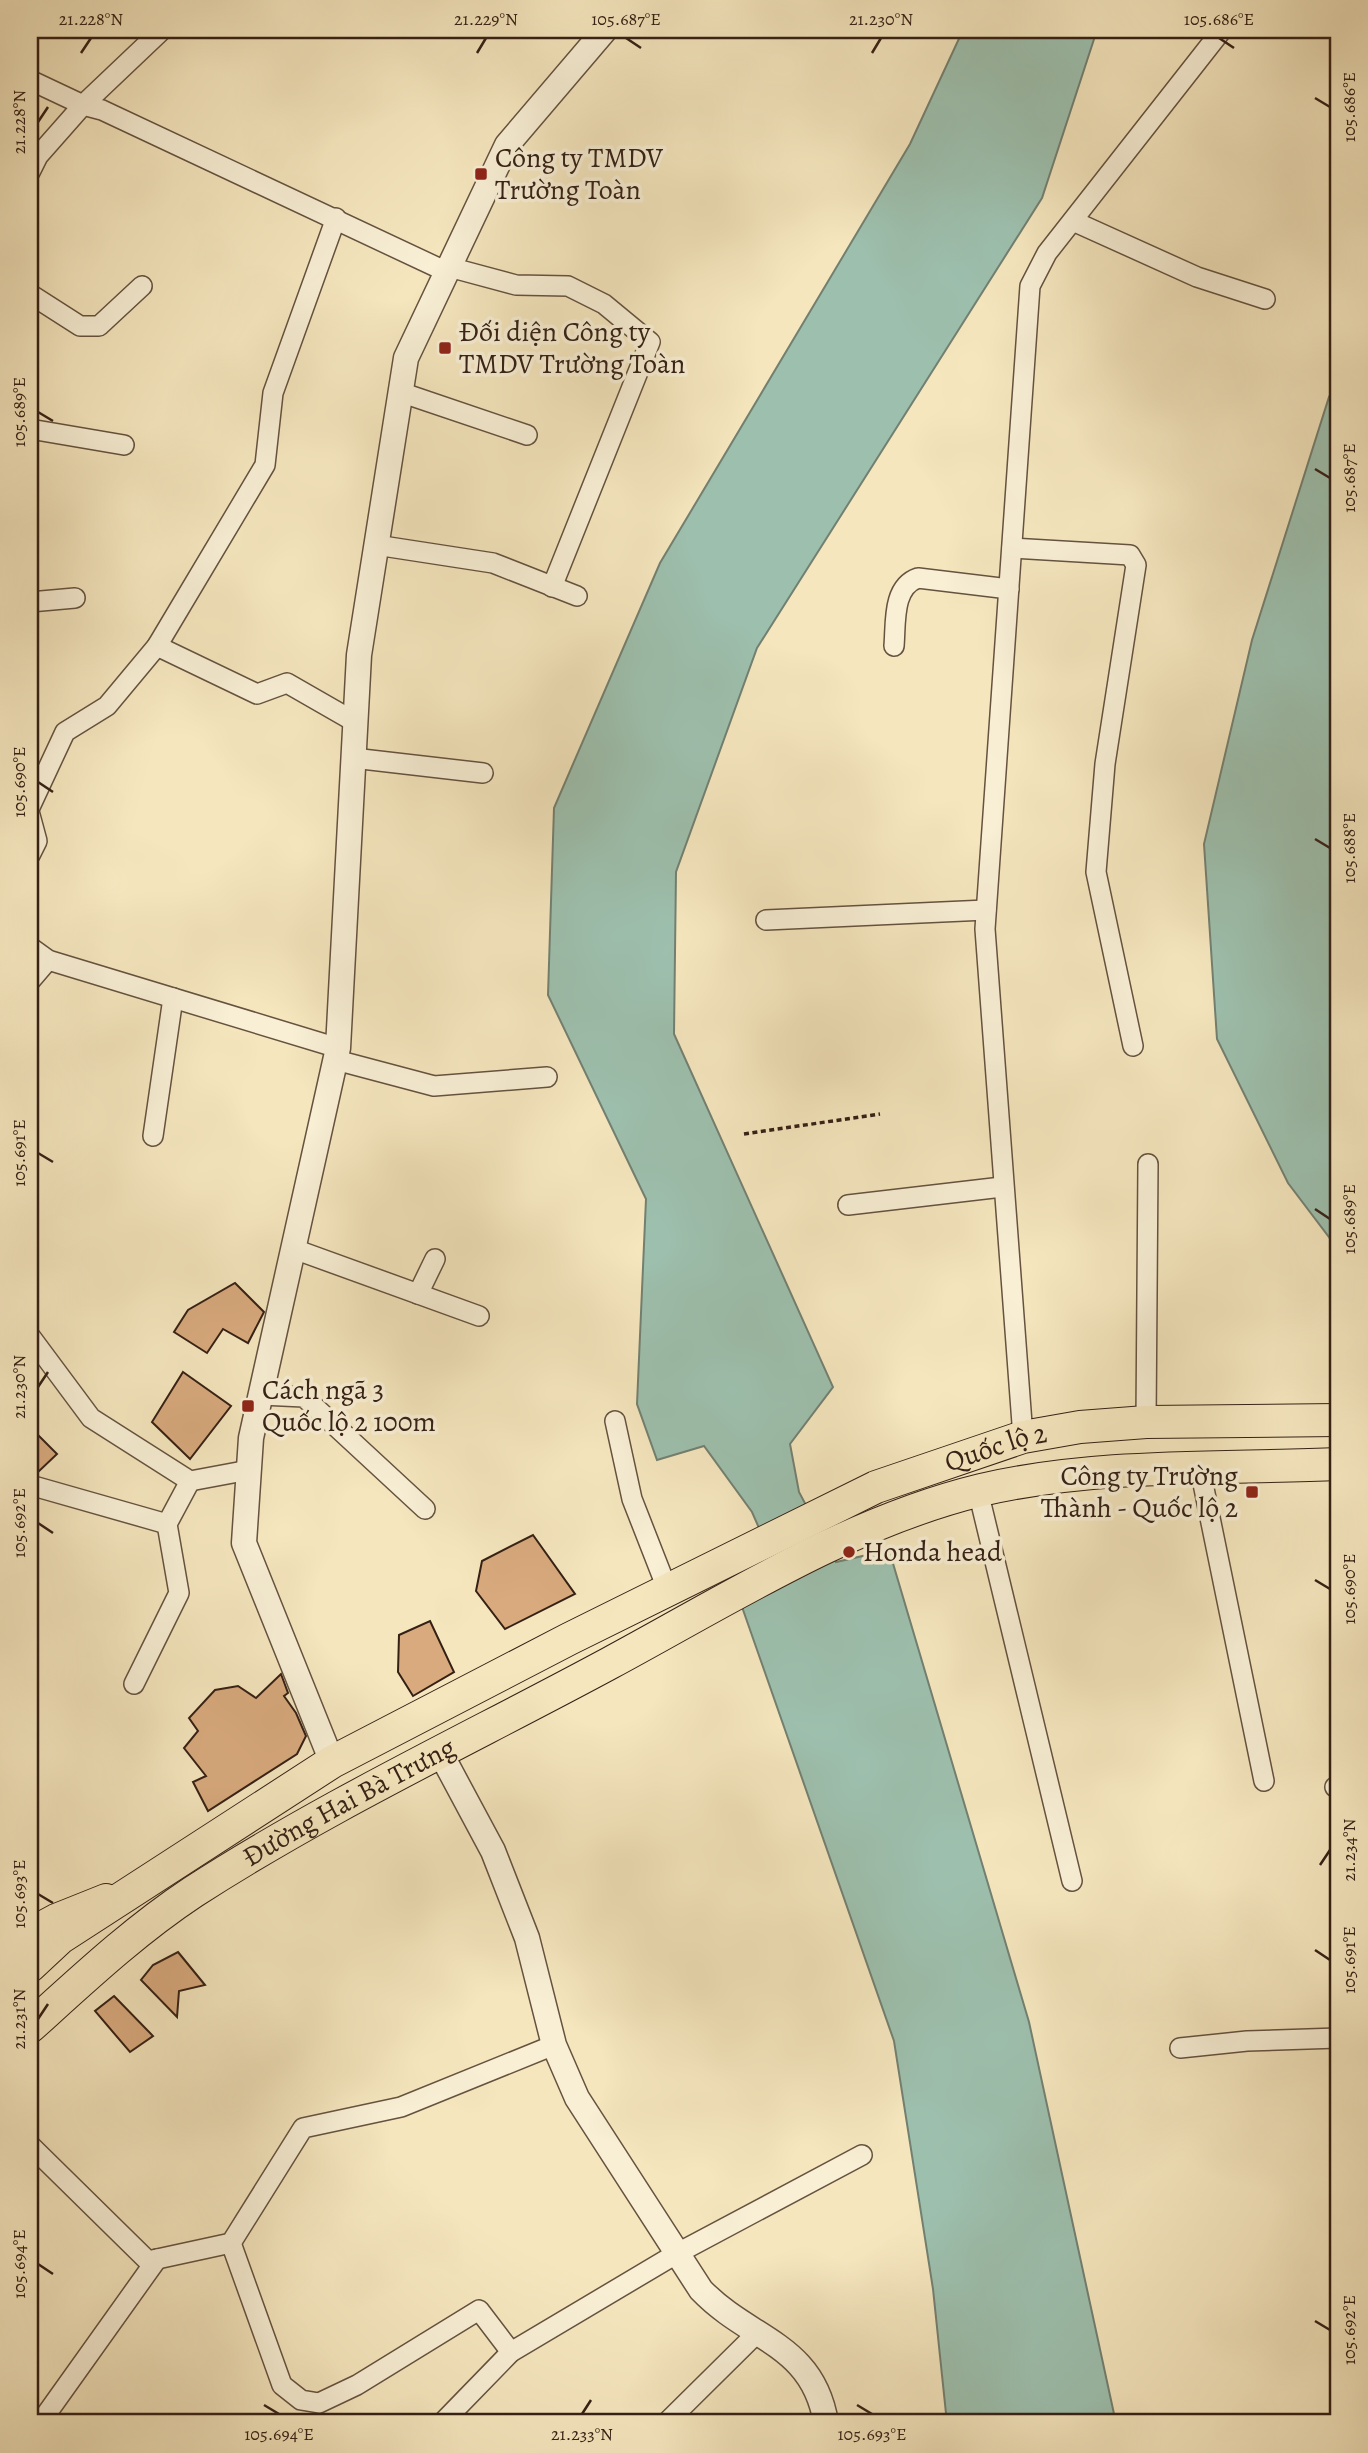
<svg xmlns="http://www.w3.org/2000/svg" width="1368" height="2453" font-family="Alegreya,serif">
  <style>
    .water { fill: #9dc0ae; stroke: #738071; stroke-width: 2 }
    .building { fill: #d8aa7e; stroke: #352015; stroke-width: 2 }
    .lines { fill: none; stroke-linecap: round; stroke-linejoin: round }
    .minor-casing { stroke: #65523f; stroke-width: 22 }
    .tertiary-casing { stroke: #65523f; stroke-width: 27 }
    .primary-casing { stroke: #352015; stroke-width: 32 }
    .trunk-casing { stroke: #352015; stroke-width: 34 }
    .path { stroke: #352015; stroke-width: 3.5; stroke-dasharray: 5 3.5; stroke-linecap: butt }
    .minor { stroke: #f8efd5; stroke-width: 19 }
    .tertiary { stroke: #f8efd5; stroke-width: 24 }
    .primary { stroke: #f5e6be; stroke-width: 30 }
    .trunk { stroke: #f5e6be; stroke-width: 32 }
    .ticks { fill: none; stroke: #352015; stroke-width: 2.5 }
    .poi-dot { fill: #8f2418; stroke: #f8efd5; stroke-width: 2.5 }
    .labels { text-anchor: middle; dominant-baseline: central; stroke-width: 7; stroke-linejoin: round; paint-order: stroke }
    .poi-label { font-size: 28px; fill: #352015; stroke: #f8efd5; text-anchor: start }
    .street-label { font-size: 28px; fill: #352015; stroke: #f8efd5 }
    .neatline { fill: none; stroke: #352015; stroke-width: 2.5 }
    .ticks-label { font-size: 18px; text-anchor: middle; fill: #352015 }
  </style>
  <rect width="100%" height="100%" fill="#f5e6be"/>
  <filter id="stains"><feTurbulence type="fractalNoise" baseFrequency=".00286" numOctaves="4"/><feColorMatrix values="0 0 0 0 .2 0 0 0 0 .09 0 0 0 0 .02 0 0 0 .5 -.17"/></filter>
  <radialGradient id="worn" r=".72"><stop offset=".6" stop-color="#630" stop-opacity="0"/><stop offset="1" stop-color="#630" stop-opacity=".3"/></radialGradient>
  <g class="water">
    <path d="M 963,30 L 1097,30 L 1042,198 L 757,648 L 676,872 L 674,1034 L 833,1387 L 790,1444 L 799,1492 L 836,1562 L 889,1550 L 1029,2022 L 1116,2423 L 947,2423 L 933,2289 L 894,2041 L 741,1604 L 783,1583 L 752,1512 L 704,1446 L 657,1460 L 637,1404 L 646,1199 L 548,995 L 554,808 L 660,563 L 910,144 Z"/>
    <path d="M 1338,381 L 1338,1249 L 1288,1183 L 1217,1039 L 1204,844 L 1252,640 L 1329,397 Z"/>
  </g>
  <g class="building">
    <path d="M 235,1283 L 264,1312 L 248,1343 L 223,1329 L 207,1353 L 174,1332 L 188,1310 Z"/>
    <path d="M 183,1372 L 231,1406 L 190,1459 L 152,1422 Z"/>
    <path d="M 30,1427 L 57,1454 L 36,1474 L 30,1473 Z"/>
    <path d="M 533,1535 L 575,1594 L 505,1629 L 476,1591 L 482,1561 Z"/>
    <path d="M 430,1621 L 454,1672 L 413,1696 L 398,1672 L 399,1635 Z"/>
    <path d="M 281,1674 L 288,1693 L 284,1696 L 296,1713 L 306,1736 L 297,1754 L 208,1811 L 193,1782 L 206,1776 L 184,1748 L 198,1731 L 189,1718 L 215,1690 L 238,1686 L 256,1698 Z"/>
    <path d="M 178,1952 L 205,1985 L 179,1991 L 177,2017 L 141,1980 L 153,1965 Z"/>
    <path d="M 114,1996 L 153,2036 L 130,2052 L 95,2011 Z"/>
  </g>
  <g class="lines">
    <g class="minor-casing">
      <g id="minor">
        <path d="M 30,80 L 83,105 L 162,30"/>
        <path d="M 30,172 L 38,156 L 83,105 L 102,110 L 447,272"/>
        <path d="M 1073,221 L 1197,277 L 1265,299"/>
        <path d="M 449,267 L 516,285 L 568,286 L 604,304 L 650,342 L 552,587"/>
        <path d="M 30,294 L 80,326 L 99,326 L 142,286"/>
        <path d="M 400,392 L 527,435"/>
        <path d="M 30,429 L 124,445"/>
        <path d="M 376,545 L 493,563 L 577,596"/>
        <path d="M 1012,548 L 1130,555 L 1136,565 L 1105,764 L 1096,872 L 1133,1046"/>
        <path d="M 30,602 L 75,598"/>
        <path d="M 157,646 L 257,694 L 287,683 L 355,722"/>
        <path d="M 894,646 C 896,623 892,587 918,578 L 1009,589"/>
        <path d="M 353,758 L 483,773"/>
        <path d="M 30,807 L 65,732 L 107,706 L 157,646 L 265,465 L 273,393 L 336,218"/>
        <path d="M 30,815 L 37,841 L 30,855"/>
        <path d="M 766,920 L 986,910"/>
        <path d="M 30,947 L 48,960 L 338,1048"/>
        <path d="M 30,981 L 48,960"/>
        <path d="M 336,1060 L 434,1086 L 547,1077"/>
        <path d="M 153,1136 L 173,998"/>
        <path d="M 848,1205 L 1002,1187"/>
        <path d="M 294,1249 L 479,1316"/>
        <path d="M 418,1294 L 435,1259"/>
        <path d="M 30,1336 L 91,1418 L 190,1481 L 249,1470"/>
        <path d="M 261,1395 L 304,1397 L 425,1509"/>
        <path d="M 615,1421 L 632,1499 L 668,1591"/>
        <path d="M 1146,1422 L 1148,1164"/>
        <path d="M 1023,1437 L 985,929 L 1030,286 L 1047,253 L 1222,30"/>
        <path d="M 1200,1469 L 1264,1781"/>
        <path d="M 30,1485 L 167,1524"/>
        <path d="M 978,1491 L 1072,1881"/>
        <path d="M 134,1684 L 179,1593 L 167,1524 L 190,1481"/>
        <path d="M 1335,1787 L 1338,1786"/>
        <path d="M 1180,2048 L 1247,2041 L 1338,2038"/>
        <path d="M 30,2145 L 148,2261 L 231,2243 L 303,2128 L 401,2107 L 554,2045"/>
        <path d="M 231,2243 L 282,2385 L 301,2400 L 319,2403 L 357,2385 L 479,2310 L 511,2352"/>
        <path d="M 40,2423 L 157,2259"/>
        <path d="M 442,2423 L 511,2352 L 676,2254 L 862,2155"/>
        <path d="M 666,2423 L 757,2333"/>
      </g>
    </g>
    <g class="tertiary-casing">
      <g id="tertiary">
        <path d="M 441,1754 L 493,1851 L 527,1938 L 554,2045 L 577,2098 L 701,2290 C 750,2341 813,2343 826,2423"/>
        <path d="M 332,1762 L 244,1543 L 251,1438 L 338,1048 L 359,655 L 406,358 L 507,145 L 605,30"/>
      </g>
    </g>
    <g class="primary-casing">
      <path id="primary" d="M 30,1933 L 56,1919 L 106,1899"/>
    </g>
    <g class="trunk-casing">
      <g id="trunk">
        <path id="s1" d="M 30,1966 L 60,1938 L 332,1762 L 569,1639 L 876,1487 L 1023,1437 L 1080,1427 L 1146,1422 L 1338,1420"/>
        <path id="s2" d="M 30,2027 C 82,1980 134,1931 193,1892 C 326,1806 471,1738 610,1663 C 729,1599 849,1522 981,1490 C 1097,1463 1220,1469 1338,1464"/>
      </g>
    </g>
    <path class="path" d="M 744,1134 L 880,1114"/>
    <use href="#minor" class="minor"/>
    <use href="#tertiary" class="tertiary"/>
    <use href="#primary" class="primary"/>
    <use href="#trunk" class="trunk"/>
  </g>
  <path class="ticks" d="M 626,38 L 641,48M 1219,38 L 1234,48M 81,53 L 91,38M 477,53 L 486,38M 872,53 L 881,38M 1315,98 L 1330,107M 38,122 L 48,107M 38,412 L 53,421M 1315,469 L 1330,478M 38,782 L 53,792M 1315,839 L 1330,848M 38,1153 L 53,1162M 1315,1209 L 1330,1219M 38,1387 L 48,1372M 38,1523 L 53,1533M 1315,1580 L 1330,1589M 1320,1865 L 1330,1850M 38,1894 L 53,1903M 1315,1950 L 1330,1960M 38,2019 L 48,2004M 38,2264 L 53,2274M 1315,2321 L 1330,2330M 264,2405 L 279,2414M 857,2405 L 872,2414M 582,2414 L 591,2400"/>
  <g class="poi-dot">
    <rect x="474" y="167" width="14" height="14" rx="3.5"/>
    <rect x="438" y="341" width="14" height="14" rx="3.5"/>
    <rect x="241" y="1399" width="14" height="14" rx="3.5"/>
    <rect x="1245" y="1485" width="14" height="14" rx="3.5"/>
    <circle cx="849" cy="1552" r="7"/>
  </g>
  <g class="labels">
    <g class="poi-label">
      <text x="495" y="158">Công ty TMDV<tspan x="495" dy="32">Trường Toàn</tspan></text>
      <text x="459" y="332">Đối diện Công ty<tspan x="459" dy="32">TMDV Trường Toàn</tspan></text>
      <text x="262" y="1390">Cách ngã 3<tspan x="262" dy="32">Quốc lộ 2 100m</tspan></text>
      <text x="1238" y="1476" text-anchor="end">Công ty Trường<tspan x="1238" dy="32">Thành - Quốc lộ 2</tspan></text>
      <text x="863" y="1552">Honda head</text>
    </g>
    <g class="street-label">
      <text stroke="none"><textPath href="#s1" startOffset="1101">Quốc lộ 2</textPath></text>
      <text stroke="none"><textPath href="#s2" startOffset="392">Đường Hai Bà Trưng</textPath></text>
    </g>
  </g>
  <rect width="1368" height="2453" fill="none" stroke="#f5e6be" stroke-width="77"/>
  <rect x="38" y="38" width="1292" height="2376" class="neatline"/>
  <g class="ticks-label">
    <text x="91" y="25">21.228°N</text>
    <text x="486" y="25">21.229°N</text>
    <text x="626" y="25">105.687°E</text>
    <text x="881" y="25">21.230°N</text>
    <text x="1219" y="25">105.686°E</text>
    <text transform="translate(1349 107) rotate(-90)" y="6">105.686°E</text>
    <text transform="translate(19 122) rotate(-90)" y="6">21.228°N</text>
    <text transform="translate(19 412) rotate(-90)" y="6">105.689°E</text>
    <text transform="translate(1349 478) rotate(-90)" y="6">105.687°E</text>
    <text transform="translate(19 782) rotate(-90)" y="6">105.690°E</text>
    <text transform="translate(1349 848) rotate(-90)" y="6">105.688°E</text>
    <text transform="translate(19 1153) rotate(-90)" y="6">105.691°E</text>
    <text transform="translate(1349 1219) rotate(-90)" y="6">105.689°E</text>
    <text transform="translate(19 1387) rotate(-90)" y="6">21.230°N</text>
    <text transform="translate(19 1523) rotate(-90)" y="6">105.692°E</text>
    <text transform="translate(1349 1589) rotate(-90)" y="6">105.690°E</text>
    <text transform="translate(1349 1850) rotate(-90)" y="6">21.234°N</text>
    <text transform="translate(19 1894) rotate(-90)" y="6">105.693°E</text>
    <text transform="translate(1349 1960) rotate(-90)" y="6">105.691°E</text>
    <text transform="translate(19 2019) rotate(-90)" y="6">21.231°N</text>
    <text transform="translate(19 2264) rotate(-90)" y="6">105.694°E</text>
    <text transform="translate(1349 2330) rotate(-90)" y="6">105.692°E</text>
    <text x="279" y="2440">105.694°E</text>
    <text x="582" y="2440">21.233°N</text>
    <text x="872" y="2440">105.693°E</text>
  </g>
  <rect width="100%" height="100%" filter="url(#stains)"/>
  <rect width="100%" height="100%" fill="url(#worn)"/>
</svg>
